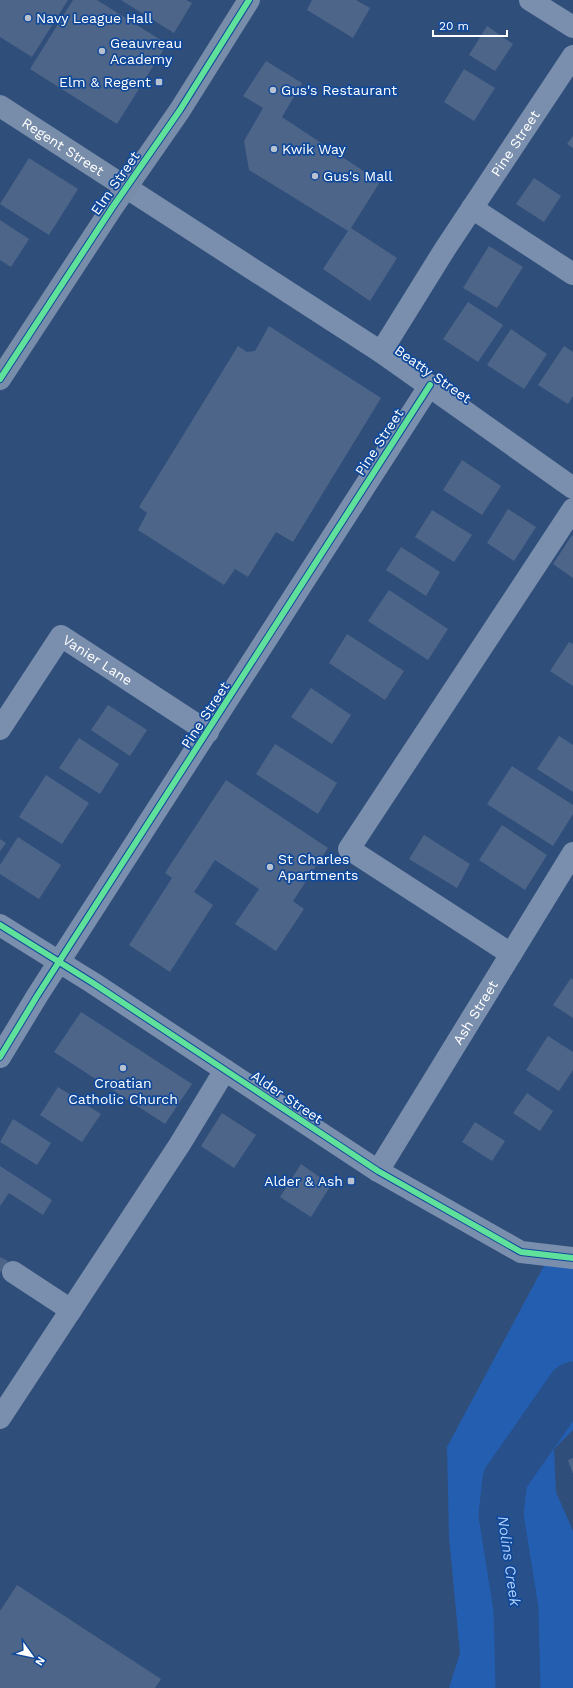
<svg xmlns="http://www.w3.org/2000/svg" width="573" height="1688" font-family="'Work Sans',sans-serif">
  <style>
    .green { fill: #245eb0 }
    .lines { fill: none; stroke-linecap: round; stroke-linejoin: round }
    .river { stroke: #28508b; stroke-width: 45 }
    .building { fill: #4d6588 }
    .minor { stroke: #7a8fad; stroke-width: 22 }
    .major { stroke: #788daa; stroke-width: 22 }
    .cycleway-casing { stroke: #10489a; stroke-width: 8 }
    .cycleway { stroke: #60e19b; stroke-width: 6 }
    .poi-dot { fill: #b7c1d0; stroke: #10489a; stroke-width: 1.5 }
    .labels { text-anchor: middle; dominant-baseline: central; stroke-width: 3.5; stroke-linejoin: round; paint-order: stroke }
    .poi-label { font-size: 14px; fill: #fff; stroke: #10489a; text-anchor: start }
    .street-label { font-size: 14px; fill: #fff; stroke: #10489a }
    .water-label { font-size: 15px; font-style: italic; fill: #aecffb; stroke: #10489a }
  </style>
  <rect width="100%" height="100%" fill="#304e7a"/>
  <path class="green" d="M 573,1260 L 573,1430 L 554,1449 L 556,1492 L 573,1531 L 573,1688 L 449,1688 L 460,1653 L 449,1537 L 447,1447 L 546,1262 Z"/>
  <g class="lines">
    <path class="river" d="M 518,1688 L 516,1609 L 501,1515 L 505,1479 L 570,1386 L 573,1384"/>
  </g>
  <g class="building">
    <path d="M 0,0 L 68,0 L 32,57 L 0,37 Z"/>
    <path d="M 73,0 L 97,0 L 167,44 L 117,124 L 30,69 Z"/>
    <path d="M 121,0 L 186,0 L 192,3 L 174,33 Z"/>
    <path d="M 312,0 L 356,0 L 370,8 L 353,38 L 307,10 Z"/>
    <path d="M 487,26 L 513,44 L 495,71 L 469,55 Z"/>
    <path d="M 266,61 L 302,83 L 282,117 L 380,182 L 351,228 L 397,258 L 370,301 L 323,269 L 348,231 L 249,170 L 244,141 L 263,108 L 243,96 Z"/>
    <path d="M 464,69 L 495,88 L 474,121 L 444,102 Z"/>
    <path d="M 573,136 L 573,148 L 567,144 Z"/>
    <path d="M 29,158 L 78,189 L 49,235 L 0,204 Z"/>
    <path d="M 534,178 L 561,196 L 544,222 L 516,204 Z"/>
    <path d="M 0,220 L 29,239 L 11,267 L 0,260 Z"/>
    <path d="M 489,246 L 523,267 L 497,308 L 463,288 Z"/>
    <path d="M 468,302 L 503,325 L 478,362 L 443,339 Z"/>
    <path d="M 269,326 L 381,398 L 293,542 L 276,532 L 248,577 L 235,569 L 224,585 L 138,530 L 147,513 L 139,507 L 238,346 L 247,352 L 255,351 Z"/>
    <path d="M 511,329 L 547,354 L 524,389 L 487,365 Z"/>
    <path d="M 564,346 L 573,352 L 573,396 L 568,404 L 538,385 Z"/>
    <path d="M 462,460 L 501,486 L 482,515 L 443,490 Z"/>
    <path d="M 508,509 L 536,527 L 514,561 L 487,543 Z"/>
    <path d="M 432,510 L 472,535 L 454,562 L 415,537 Z"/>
    <path d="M 572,535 L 573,536 L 573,578 L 553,564 Z"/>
    <path d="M 401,547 L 440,572 L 426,596 L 386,570 Z"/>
    <path d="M 389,590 L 448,629 L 428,660 L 368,621 Z"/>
    <path d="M 347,634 L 404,671 L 385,700 L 329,663 Z"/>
    <path d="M 569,642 L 573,644 L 573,686 L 550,671 Z"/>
    <path d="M 311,688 L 351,715 L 332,744 L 291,717 Z"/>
    <path d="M 108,705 L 147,730 L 130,756 L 91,730 Z"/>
    <path d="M 559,736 L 573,745 L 573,792 L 537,769 Z"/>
    <path d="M 79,738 L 119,764 L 100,794 L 59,768 Z"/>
    <path d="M 275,744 L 337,783 L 318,814 L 256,774 Z"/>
    <path d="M 512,766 L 573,805 L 573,814 L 553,846 L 487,804 Z"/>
    <path d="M 46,775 L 89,803 L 62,844 L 19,817 Z"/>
    <path d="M 226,780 L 328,848 L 293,901 L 304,909 L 276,951 L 235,924 L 259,889 L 215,860 L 194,892 L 213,905 L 170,972 L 129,945 L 172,878 L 165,873 Z"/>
    <path d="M 502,825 L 547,855 L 525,890 L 479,860 Z"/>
    <path d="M 424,835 L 470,864 L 457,888 L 409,859 Z"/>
    <path d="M 18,837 L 61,865 L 39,899 L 0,874 L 0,865 Z"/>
    <path d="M 0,839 L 6,843 L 0,851 Z"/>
    <path d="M 571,978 L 573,980 L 573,1018 L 553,1005 Z"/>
    <path d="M 81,1012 L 192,1084 L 165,1124 L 54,1052 Z"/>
    <path d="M 548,1036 L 573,1052 L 573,1070 L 559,1091 L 526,1070 Z"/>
    <path d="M 58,1087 L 101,1114 L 82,1142 L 40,1115 Z"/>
    <path d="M 527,1093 L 553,1111 L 540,1131 L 513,1113 Z"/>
    <path d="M 222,1113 L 256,1135 L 234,1168 L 201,1146 Z"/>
    <path d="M 13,1119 L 51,1143 L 37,1165 L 0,1142 Z"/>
    <path d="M 475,1122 L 505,1141 L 492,1161 L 462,1142 Z"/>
    <path d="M 301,1164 L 331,1185 L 311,1217 L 280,1197 Z"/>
    <path d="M 0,1166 L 52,1200 L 43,1215 L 9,1193 L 0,1206 Z"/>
    <path d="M 0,1257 L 8,1261 L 0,1273 Z"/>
    <path d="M 573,1458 L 573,1474 L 568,1460 Z"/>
    <path d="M 17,1585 L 161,1679 L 155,1688 L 0,1688 L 0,1611 Z"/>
  </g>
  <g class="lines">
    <g class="minor">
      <path d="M 530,0 L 573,27"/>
      <path d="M 127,188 L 381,352 L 573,488"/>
      <path d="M 472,208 L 573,274"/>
      <path id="s1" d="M 381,352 L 445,249 L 573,56"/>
      <path id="s2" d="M 0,729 L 61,636 L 208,732"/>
      <path d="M 0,925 L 93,983 L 378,1171 L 521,1252 L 573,1258"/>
      <path d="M 511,954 L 349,849 L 573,509"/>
      <path d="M 0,1057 L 37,996 L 430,385"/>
      <path id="s3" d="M 378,1171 L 573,853"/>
      <path d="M 13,1272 L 71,1310"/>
      <path d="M 0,1418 L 180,1144 L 225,1070"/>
    </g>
    <g class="major">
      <path id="s4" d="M 0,106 L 127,188"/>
      <path d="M 0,379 L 112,208 L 180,110 L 249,0"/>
    </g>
    <g class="cycleway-casing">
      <g id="cycleway">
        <path d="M 0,379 L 112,208 L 180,110 L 249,0"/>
        <path d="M 0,925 L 93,983 L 378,1171 L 521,1252 L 573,1258"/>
        <path d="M 0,1057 L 37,996 L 430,385"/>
      </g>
    </g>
    <use href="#cycleway" class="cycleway"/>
  </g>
  <g class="poi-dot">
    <circle cx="28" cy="18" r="4"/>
    <circle cx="102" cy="51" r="4"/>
    <rect x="155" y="78" width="8" height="8" rx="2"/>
    <circle cx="273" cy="90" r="4"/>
    <circle cx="274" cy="149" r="4"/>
    <circle cx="315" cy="176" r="4"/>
    <circle cx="270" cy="867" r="4"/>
    <circle cx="123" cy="1068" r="4"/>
    <rect x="347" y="1177" width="8" height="8" rx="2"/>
  </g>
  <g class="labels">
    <g class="poi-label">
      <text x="36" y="18">Navy League Hall</text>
      <text x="110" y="43">Geauvreau<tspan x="110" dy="16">Academy</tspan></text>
      <text x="151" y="82" text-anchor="end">Elm &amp; Regent</text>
      <text x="281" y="90">Gus's Restaurant</text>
      <text x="282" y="149">Kwik Way</text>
      <text x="323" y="176">Gus's Mall</text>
      <text x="278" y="859">St Charles<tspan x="278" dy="16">Apartments</tspan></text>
      <text x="123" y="1083" text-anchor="middle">Croatian<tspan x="123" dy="16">Catholic Church</tspan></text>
      <text x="343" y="1181" text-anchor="end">Alder &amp; Ash</text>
    </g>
    <g class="street-label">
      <text stroke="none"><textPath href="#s1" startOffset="248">Pine Street</textPath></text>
      <text stroke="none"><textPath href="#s4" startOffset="75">Regent Street</textPath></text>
      <text transform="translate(115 183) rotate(-55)">Elm Street</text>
      <text transform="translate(433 374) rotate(35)">Beatty Street</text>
      <text transform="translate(379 442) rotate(-57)">Pine Street</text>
      <text stroke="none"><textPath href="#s2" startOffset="155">Vanier Lane</textPath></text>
      <text transform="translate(205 715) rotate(-57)">Pine Street</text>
      <text stroke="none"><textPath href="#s3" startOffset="186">Ash Street</textPath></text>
      <text transform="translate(287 1097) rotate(34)">Alder Street</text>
    </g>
    <g class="water-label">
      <text transform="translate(509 1561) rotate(82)">Nolins Creek</text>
    </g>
  </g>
  <g transform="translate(32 1656) rotate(123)" stroke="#10489a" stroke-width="3" paint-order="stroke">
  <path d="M0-3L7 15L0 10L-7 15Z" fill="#ffffff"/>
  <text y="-6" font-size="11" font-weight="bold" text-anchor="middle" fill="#ffffff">N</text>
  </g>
  <path d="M433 30v6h74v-6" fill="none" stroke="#ffffff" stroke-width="2"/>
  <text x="439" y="30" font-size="12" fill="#ffffff" stroke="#10489a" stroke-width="3" paint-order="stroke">20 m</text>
</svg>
